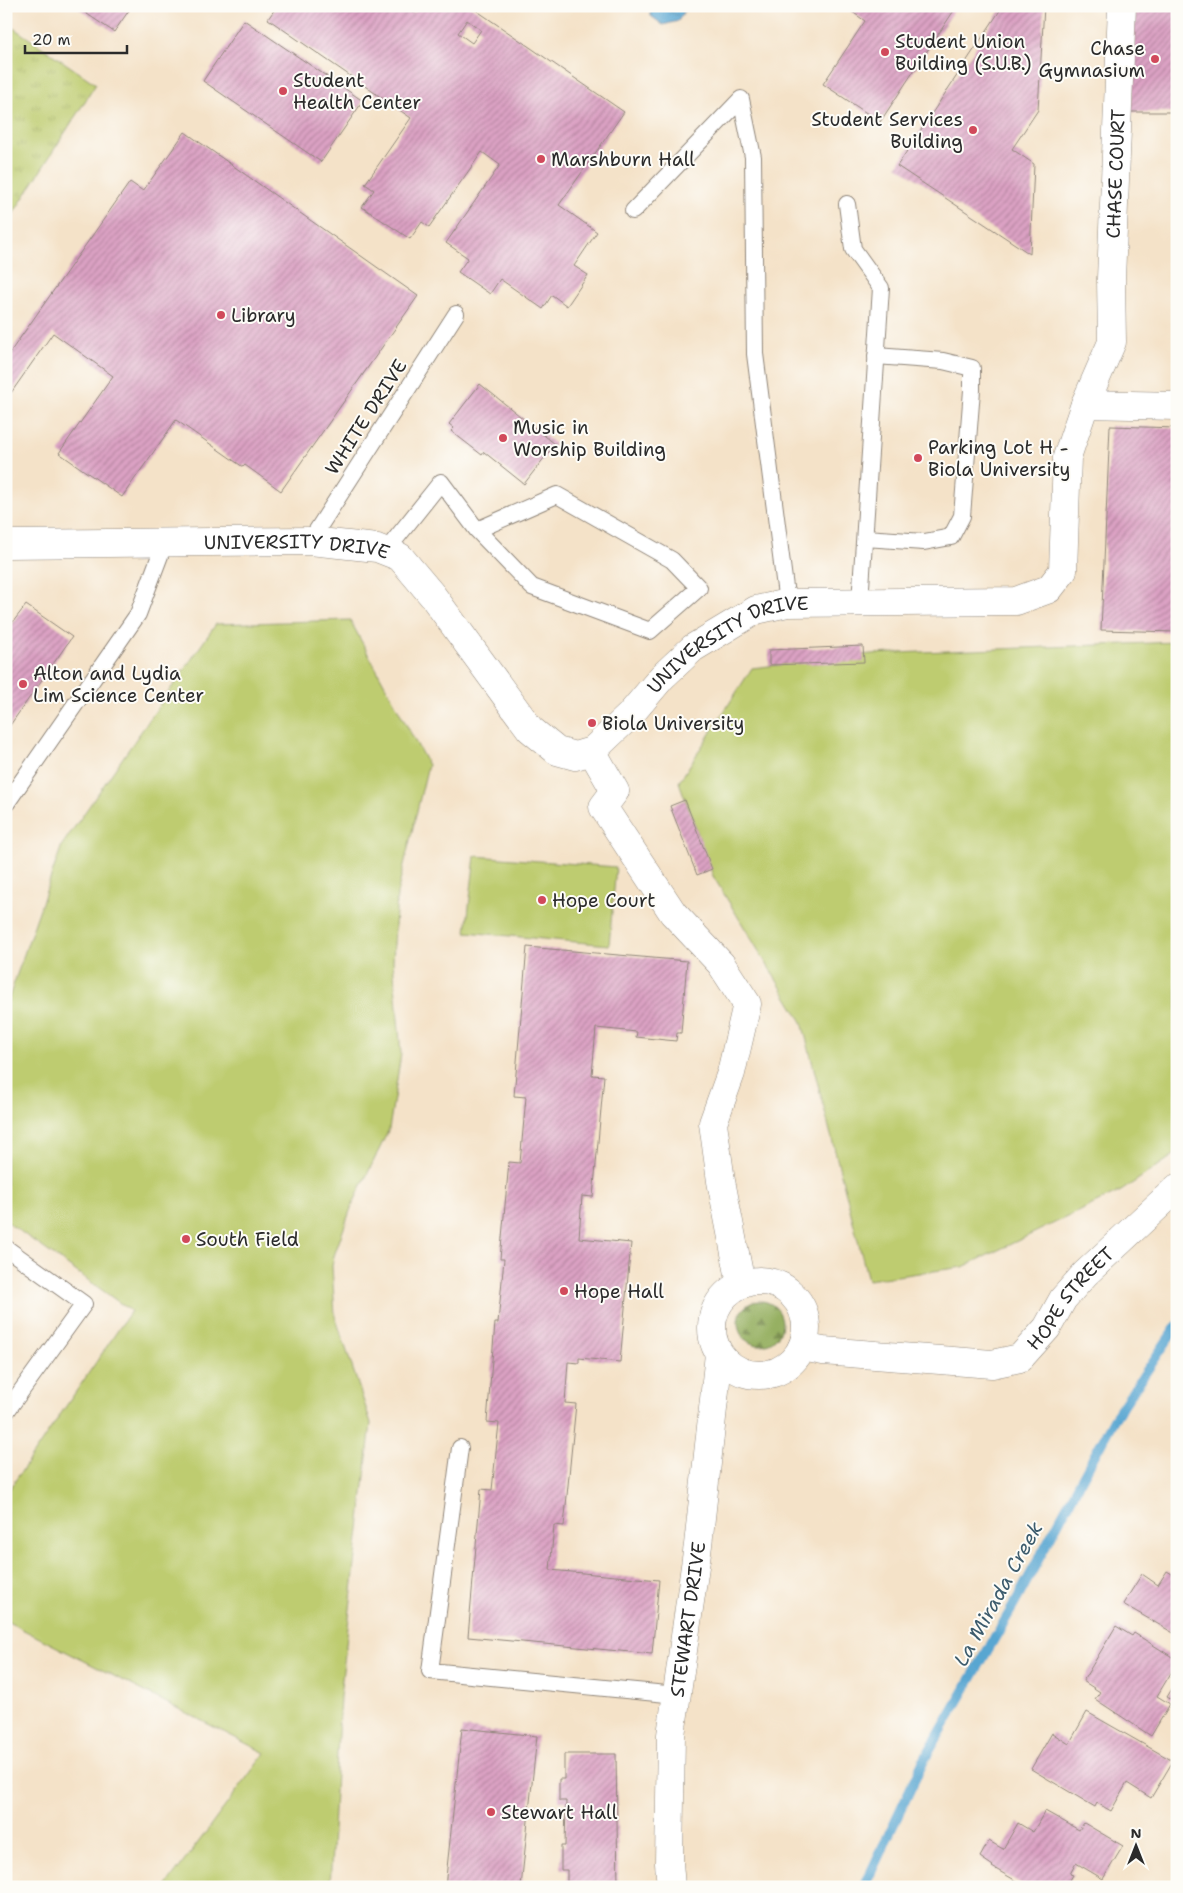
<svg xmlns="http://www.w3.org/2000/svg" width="1183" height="1893" font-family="'Shantell Sans',sans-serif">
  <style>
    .grass { fill: url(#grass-tufts); stroke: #747c4d }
    .forest { fill: url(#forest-firs); stroke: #606e46 }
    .pitch { fill: #becc6f; stroke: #747c4d }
    .water { fill: url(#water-ripples); stroke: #42687e }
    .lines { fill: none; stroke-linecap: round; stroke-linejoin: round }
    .stream { stroke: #58a6d1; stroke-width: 10 }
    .building { fill: url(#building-hatch); fill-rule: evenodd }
    .lane-casing { stroke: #90867a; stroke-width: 18 }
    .street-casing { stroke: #90867a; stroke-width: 29 }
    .lane { stroke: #fff; stroke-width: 16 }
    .street { stroke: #fff; stroke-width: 28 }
    .poi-dot { fill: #d1495b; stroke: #fdfcf7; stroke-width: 2 }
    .labels { text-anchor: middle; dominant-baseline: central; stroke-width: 4; stroke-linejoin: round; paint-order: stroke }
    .poi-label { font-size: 19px; fill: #2b2b2b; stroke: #fdfcf7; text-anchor: start }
    .street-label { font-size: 19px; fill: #2b2b2b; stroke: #fdfcf7 }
    .water-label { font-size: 20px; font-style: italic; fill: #3d5c6d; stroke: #fdfcf7 }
  </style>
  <defs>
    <pattern id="grass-tufts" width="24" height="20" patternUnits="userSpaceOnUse" patternTransform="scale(1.25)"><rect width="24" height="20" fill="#becc6f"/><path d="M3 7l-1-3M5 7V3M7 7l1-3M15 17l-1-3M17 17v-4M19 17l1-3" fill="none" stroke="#a3af60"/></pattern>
    <pattern id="forest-firs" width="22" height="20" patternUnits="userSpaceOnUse" patternTransform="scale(1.25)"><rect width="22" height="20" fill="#96b062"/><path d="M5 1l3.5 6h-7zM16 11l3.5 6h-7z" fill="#7b8f51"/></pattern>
    <pattern id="water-ripples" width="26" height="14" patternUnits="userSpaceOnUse" patternTransform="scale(1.25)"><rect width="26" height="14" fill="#58a6d1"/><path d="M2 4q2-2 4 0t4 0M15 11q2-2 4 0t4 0" fill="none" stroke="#4987aa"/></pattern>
    <pattern id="building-hatch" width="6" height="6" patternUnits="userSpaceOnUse" patternTransform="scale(1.25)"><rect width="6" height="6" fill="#dca2c4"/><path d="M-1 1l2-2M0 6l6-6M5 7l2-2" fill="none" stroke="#b3849f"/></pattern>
  </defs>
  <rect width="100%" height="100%" fill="#fdfcf7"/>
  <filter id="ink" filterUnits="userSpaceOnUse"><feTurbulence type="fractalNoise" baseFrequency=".02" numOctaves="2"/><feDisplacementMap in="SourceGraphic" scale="10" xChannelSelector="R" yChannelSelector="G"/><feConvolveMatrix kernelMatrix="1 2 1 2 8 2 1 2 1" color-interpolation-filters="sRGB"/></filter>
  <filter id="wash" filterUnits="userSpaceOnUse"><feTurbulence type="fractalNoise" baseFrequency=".0096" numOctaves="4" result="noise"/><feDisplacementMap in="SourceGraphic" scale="20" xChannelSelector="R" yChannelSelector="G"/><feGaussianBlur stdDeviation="1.12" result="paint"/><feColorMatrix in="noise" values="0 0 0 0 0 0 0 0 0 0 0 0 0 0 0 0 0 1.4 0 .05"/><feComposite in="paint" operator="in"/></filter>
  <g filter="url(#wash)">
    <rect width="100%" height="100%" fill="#f4e2c8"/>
    <path class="grass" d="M 6,23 L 96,84 L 6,225 Z"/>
    <circle class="forest" cx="760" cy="1323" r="22"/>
    <g class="pitch">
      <path d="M 350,620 L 428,765 L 397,894 L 393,961 L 401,1054 L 389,1129 L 351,1208 L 334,1256 L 332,1266 L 335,1316 L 371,1423 L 340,1697 L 330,1887 L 165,1887 L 265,1753 L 6,1621 L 6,1494 L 131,1311 L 6,1221 L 6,1006 L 62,845 L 216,624 Z"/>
      <path d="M 1177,642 L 1177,1153 L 1121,1191 L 963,1267 L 868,1280 L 802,1022 L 713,876 L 679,782 L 752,668 L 871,654 Z"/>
      <path d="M 475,856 L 616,867 L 609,945 L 466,932 Z"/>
    </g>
    <path class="water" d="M 649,6 L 684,6 L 685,10 L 678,21 L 663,25 L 651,16 Z"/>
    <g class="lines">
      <path class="stream" d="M 864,1887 L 924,1760 L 1015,1603 L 1114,1419 L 1177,1326"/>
    </g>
    <g id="blocks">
      <g class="building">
        <path d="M 75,6 L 132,6 L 114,32 Z"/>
        <path d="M 277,6 L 404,6 L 414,13 L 419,6 L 470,6 L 624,112 L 559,205 L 597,232 L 574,266 L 588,275 L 567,306 L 552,295 L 543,309 L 500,279 L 490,294 L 458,272 L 468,258 L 446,243 L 500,165 L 482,152 L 429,227 L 422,222 L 410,239 L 362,207 L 374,190 L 365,184 L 411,118 L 268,19 ZM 467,20 L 481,30 L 472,43 L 458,33 Z"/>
        <path d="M 844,6 L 957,6 L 880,122 L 823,84 L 865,21 Z"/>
        <path d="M 1003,6 L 1044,6 L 1038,110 L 1012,149 L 1034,164 L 1030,254 L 897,166 Z"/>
        <path d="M 1135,6 L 1177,6 L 1177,112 L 1131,112 Z"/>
        <path d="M 244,20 L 363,101 L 321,162 L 203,81 Z"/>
        <path d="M 185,132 L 418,296 L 281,491 L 245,465 L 243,467 L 176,420 L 122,497 L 59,453 L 113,376 L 53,333 L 6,400 L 6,358 L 130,182 L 143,191 Z"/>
        <path d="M 480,384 L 555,444 L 524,484 L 484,452 L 482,455 L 451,431 L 454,428 L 449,424 Z"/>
        <path d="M 1110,426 L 1177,428 L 1177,632 L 1101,630 Z"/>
        <path d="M 26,605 L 72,637 L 6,731 L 6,626 L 9,627 Z"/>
        <path d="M 863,646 L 864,662 L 769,665 L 769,650 Z"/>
        <path d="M 685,800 L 712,869 L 697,875 L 670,806 Z"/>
        <path d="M 527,947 L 687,961 L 681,1033 L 677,1033 L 676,1041 L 636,1037 L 637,1032 L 596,1028 L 592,1075 L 604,1076 L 593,1197 L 582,1196 L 579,1238 L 631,1243 L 620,1362 L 579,1358 L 579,1363 L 568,1362 L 565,1403 L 576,1404 L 564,1526 L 554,1525 L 550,1570 L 659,1580 L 652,1654 L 468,1637 L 481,1489 L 492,1490 L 499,1423 L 487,1422 L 495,1323 L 498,1323 L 504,1259 L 500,1259 L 509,1162 L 520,1163 L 526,1097 L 514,1096 Z"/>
        <path d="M 1167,1571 L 1177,1577 L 1177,1635 L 1123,1604 L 1142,1574 L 1158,1585 Z"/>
        <path d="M 1116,1626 L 1132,1636 L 1134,1633 L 1177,1660 L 1177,1663 L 1157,1696 L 1170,1704 L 1151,1736 L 1095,1699 L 1100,1692 L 1083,1681 Z"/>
        <path d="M 1177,1681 L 1177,1703 L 1167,1697 Z"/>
        <path d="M 1087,1712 L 1173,1761 L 1151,1798 L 1127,1783 L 1111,1811 L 1097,1803 L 1095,1807 L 1031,1769 L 1052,1733 L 1069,1744 Z"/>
        <path d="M 462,1728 L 537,1736 L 521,1887 L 445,1887 Z"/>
        <path d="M 564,1754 L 616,1754 L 618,1887 L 567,1887 L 567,1870 L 561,1870 L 561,1846 L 565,1846 L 566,1801 L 559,1801 L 559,1779 L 564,1779 Z"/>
        <path d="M 1045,1811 L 1079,1830 L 1084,1823 L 1123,1846 L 1103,1879 L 1076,1863 L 1070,1874 L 1073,1875 L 1066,1887 L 1027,1887 L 992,1867 L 993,1866 L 980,1857 L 989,1841 L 1003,1849 L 1018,1823 L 1033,1832 Z"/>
      </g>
    </g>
  </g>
  <g filter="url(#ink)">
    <use href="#blocks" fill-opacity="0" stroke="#90867a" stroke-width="1"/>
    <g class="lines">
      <g class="lane-casing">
        <g id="lane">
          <path d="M 847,204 L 853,249 L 881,288 L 860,602"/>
          <path d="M 633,211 L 741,99 L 753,157 L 755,354 L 787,603"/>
          <path d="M 865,538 L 924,542 L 951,537 L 962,516 L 972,390 L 972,368 L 943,361 L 876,356"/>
          <path d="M 310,541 L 456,314"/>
          <path d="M 386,551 L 441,482 L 477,530 L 532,587 L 650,631 L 699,588 L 672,560 L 557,495 L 477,530"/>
          <path d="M 6,804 L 138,614 L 165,542"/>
          <path d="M 6,1248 L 84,1304 L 6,1412"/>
          <path d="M 460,1448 L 430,1671 L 677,1695"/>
        </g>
      </g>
      <g class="street-casing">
        <g id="street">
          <path id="s1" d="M 1085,404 L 1112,342 L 1111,279 L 1122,6"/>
          <path id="s2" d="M 6,544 L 310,541 L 377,548 L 400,557 L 432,595 L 530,729 L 557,751 L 575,756 L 592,751 L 629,716 L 662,677 L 693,648 L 756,610 L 787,603 L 1016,601 L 1049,589 L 1063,571 L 1067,457 L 1085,404 L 1177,406"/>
          <path d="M 592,751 L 615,791 L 603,807 L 673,913 L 721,964 L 747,1004 L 731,1073 L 713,1123 L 721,1181 L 741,1284"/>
          <circle cx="759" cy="1328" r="47"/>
          <path id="s3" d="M 802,1347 L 823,1351 L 992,1364 L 1020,1358 L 1047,1328 L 1063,1299 L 1085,1274 L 1177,1188"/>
          <path id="s4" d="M 671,1887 L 669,1863 L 671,1735 L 698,1545 L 719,1354"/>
        </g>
      </g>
      <use href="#lane" class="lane"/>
      <use href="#street" class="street"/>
    </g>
  </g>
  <g class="poi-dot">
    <circle cx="885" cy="52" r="5"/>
    <circle cx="1155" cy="59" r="5"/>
    <circle cx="283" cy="91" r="5"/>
    <circle cx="973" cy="130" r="5"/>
    <circle cx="541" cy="159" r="5"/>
    <circle cx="221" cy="315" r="5"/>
    <circle cx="503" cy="438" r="5"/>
    <circle cx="918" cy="458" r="5"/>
    <circle cx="23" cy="684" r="5"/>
    <circle cx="592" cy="723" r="5"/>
    <circle cx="542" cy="900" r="5"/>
    <circle cx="186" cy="1239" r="5"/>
    <circle cx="564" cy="1291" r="5"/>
    <circle cx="491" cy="1812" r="5"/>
  </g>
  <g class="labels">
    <g class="poi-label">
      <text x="895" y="41">Student Union<tspan x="895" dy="22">Building (S.U.B.)</tspan></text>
      <text x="1145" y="48" text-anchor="end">Chase<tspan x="1145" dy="22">Gymnasium</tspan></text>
      <text x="293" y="80">Student<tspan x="293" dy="22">Health Center</tspan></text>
      <text x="963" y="119" text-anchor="end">Student Services<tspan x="963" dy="22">Building</tspan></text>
      <text x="551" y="159">Marshburn Hall</text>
      <text x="231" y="315">Library</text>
      <text x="513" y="427">Music in<tspan x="513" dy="22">Worship Building</tspan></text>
      <text x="928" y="447">Parking Lot H -<tspan x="928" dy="22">Biola University</tspan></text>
      <text x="33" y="673">Alton and Lydia<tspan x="33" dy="22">Lim Science Center</tspan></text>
      <text x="602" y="723">Biola University</text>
      <text x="552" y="900">Hope Court</text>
      <text x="196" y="1239">South Field</text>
      <text x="574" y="1291">Hope Hall</text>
      <text x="501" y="1812">Stewart Hall</text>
    </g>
    <g class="street-label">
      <text stroke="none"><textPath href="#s1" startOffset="236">CHASE COURT</textPath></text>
      <text transform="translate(366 417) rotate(-57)">WHITE DRIVE</text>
      <text stroke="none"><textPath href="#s2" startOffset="291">UNIVERSITY DRIVE</textPath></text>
      <text stroke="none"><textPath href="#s2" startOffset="861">UNIVERSITY DRIVE</textPath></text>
      <text stroke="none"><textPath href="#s3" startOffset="298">HOPE STREET</textPath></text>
      <text stroke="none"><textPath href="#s4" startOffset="269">STEWART DRIVE</textPath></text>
    </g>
    <g class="water-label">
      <text transform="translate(998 1594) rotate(-61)">La Mirada Creek</text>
    </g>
  </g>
  <rect width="1183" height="1893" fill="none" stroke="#fdfcf7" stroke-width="25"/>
  <g transform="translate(1136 1846)" stroke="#fdfcf7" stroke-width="4" paint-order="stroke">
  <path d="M0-4L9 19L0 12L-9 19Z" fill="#2b2b2b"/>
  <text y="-8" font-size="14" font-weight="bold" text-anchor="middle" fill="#2b2b2b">N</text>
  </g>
  <path d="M25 45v8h102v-8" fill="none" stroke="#2b2b2b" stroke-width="2.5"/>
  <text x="32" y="45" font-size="15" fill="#2b2b2b" stroke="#fdfcf7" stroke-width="4" paint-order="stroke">20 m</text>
</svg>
